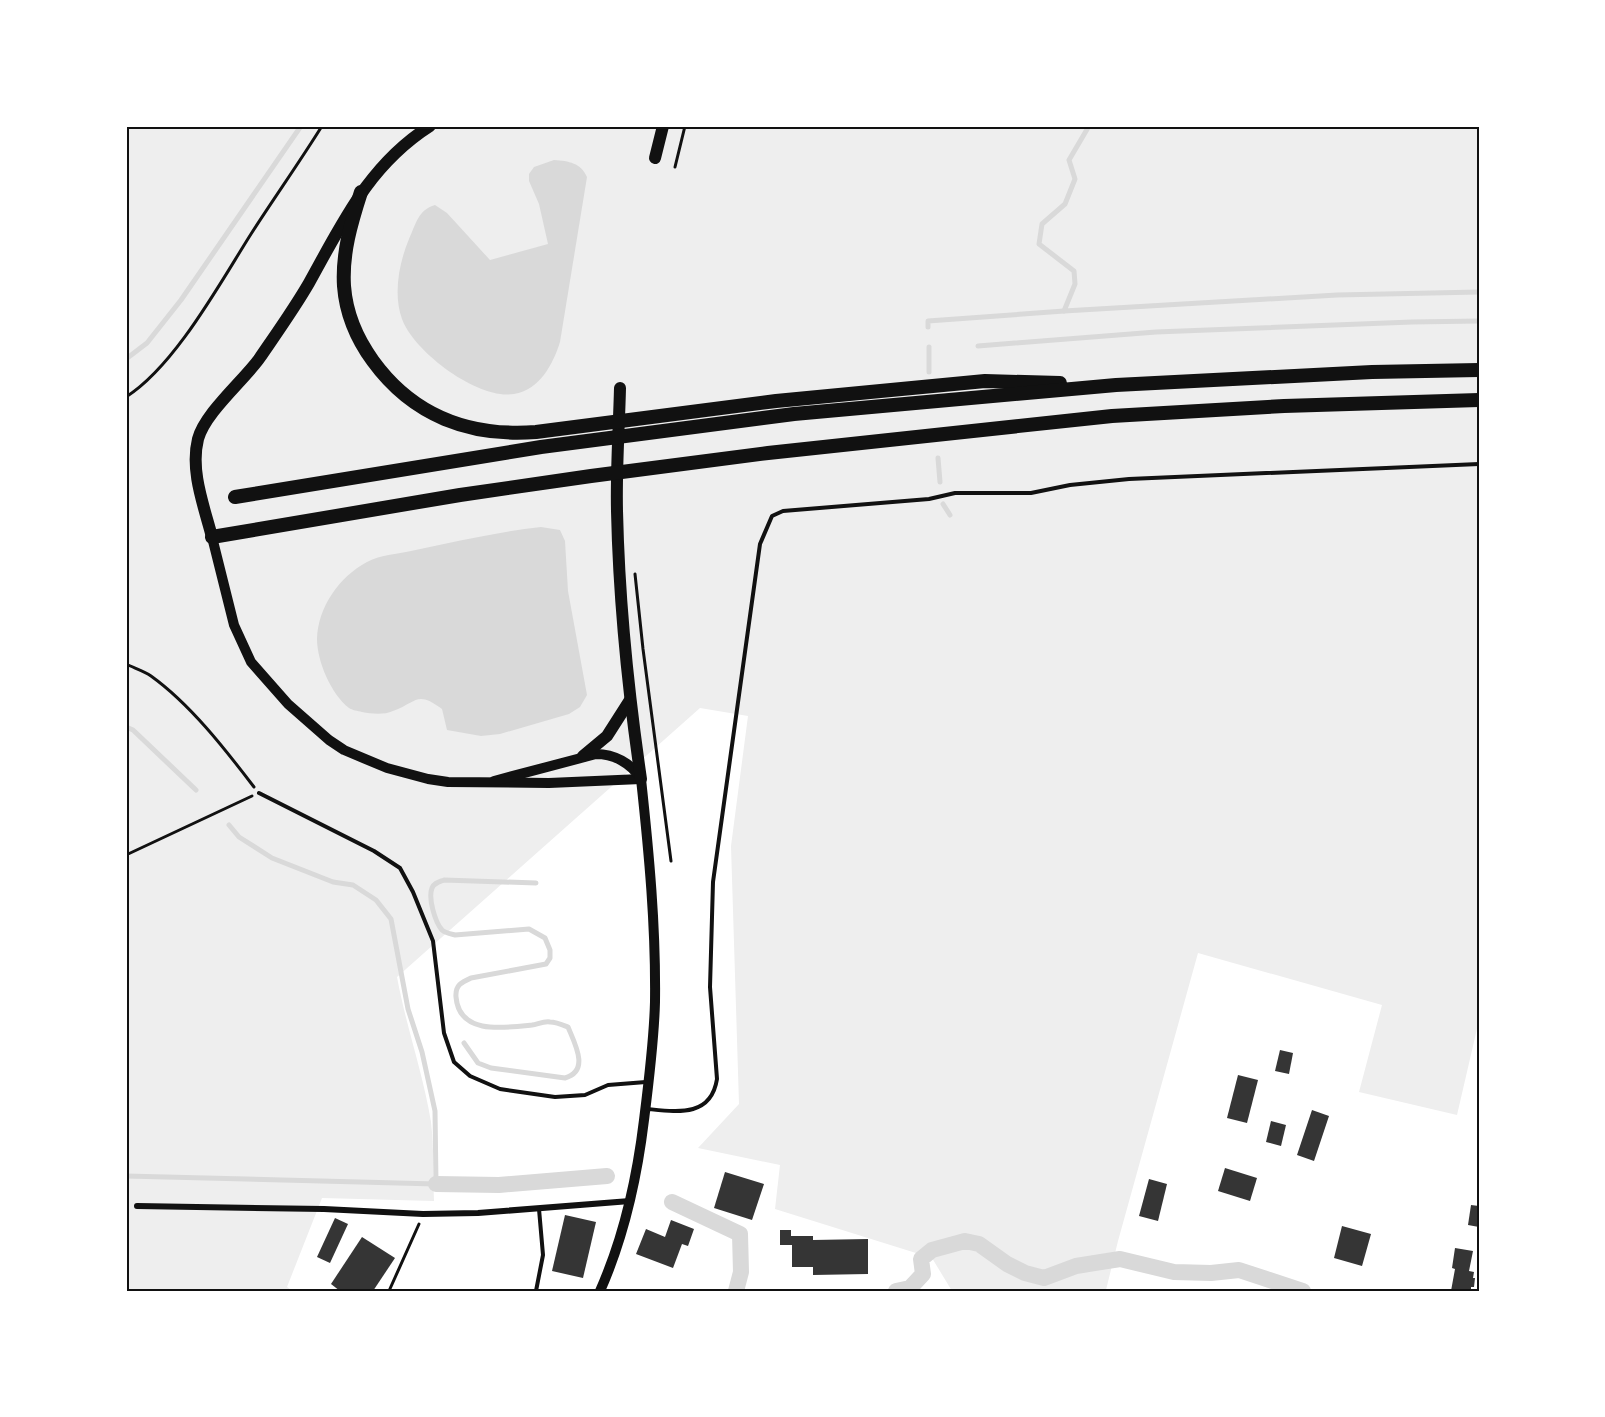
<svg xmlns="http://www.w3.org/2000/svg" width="1605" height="1417" font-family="'IBM Plex Sans',sans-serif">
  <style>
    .green { fill: #eee }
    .water { fill: #d9d9d9 }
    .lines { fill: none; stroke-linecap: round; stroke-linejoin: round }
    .stream { stroke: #d9d9d9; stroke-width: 5 }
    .canal { stroke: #d9d9d9; stroke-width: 16 }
    .building { fill: #353535 }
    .path { stroke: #111; stroke-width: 3 }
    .service { stroke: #111; stroke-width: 4 }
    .minor { stroke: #111; stroke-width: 6 }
    .secondary { stroke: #111; stroke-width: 10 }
    .primary { stroke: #111; stroke-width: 12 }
    .motorway { stroke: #111; stroke-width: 14 }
    .neatline { fill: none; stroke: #111; stroke-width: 2 }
  </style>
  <rect width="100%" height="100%" fill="#fff"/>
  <path class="green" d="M 126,126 L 1479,126 L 1479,1020 L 1457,1115 L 1359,1092 L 1382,1005 L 1198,953 L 1118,1241 L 1106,1290 L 952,1291 L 932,1258 L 775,1209 L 780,1165 L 698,1148 L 739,1104 L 731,846 L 748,716 L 700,708 L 397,977 C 406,1026 423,1073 431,1122 C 434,1148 433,1175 434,1201 L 322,1198 L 287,1287 L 293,1291 L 126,1291 Z"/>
  <g class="water">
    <path d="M 554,160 C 569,161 581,163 587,177 L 560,342 C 553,364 540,390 514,394 C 478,400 414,352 402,319 C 393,294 399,263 409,239 C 416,224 418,210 435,205 L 447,213 L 490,260 L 548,244 L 539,204 L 529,181 L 529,174 L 534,167 Z"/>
    <path d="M 541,527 L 560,530 L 565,541 L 568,591 L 587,695 L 580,707 L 569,714 L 500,734 L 481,736 L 447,730 L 442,709 C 417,690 417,702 393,711 C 384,715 372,714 362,712 C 358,711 352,710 349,708 C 331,694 317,661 317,639 C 318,607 339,577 367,562 C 379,555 398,554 411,551 C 454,542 497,532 541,527 Z"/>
  </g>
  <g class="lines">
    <g class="stream">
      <path d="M 1089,126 L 1069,160 L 1075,179 L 1065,204 L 1042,224 L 1039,244 L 1074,271 L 1075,284 L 1064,311 L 1337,295 L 1479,292"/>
      <path d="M 928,327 L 928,321 L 1064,311"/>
      <path d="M 978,346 L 1156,332 L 1412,322 L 1479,321"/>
      <path d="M 929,347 L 929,372"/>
      <path d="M 126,359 L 147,343 L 181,300 L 301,126"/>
      <path d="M 938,458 L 940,482"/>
      <path d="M 943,504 L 950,515"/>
      <path d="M 126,727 L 133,730 L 196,790"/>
      <path d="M 464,1043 L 478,1063 L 491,1068 L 565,1078 C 590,1071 575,1044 568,1027 C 563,1025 556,1022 550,1022 C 544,1021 538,1024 532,1025 C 504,1028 459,1035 456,997 C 455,985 462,982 471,978 L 546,964 L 550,958 L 550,950 L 545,938 L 529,929 L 455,935 C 451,934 445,933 442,930 C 435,922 428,898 432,888 C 434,883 439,882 444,880 L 536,883"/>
      <path d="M 126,1176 L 436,1184 L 435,1111 L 422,1052 L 408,1009 L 391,919 L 376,900 L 353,885 L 333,882 L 272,858 L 239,837 L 229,825"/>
    </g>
    <g class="canal">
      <path d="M 436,1184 L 499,1185 L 607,1176"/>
      <path d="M 672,1202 L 740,1234 L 741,1272 L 736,1291"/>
      <path d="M 896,1291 L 910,1288 L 923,1274 L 921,1259 L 932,1250 L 965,1241 L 979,1244 L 1007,1264 L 1025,1273 L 1044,1278 L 1076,1266 L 1120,1259 L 1174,1272 L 1211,1273 L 1239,1270 L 1303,1291"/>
    </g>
  </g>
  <g class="building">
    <path d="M 1280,1050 L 1293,1053 L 1289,1074 L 1275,1071 Z"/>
    <path d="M 1238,1075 L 1258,1080 L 1247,1123 L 1227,1118 Z"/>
    <path d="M 1312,1110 L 1329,1116 L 1314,1161 L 1297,1155 Z"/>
    <path d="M 1271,1121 L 1286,1125 L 1281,1146 L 1266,1142 Z"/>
    <path d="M 1225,1168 L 1257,1178 L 1250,1201 L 1218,1191 Z"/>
    <path d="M 725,1172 L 764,1184 L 752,1220 L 714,1208 Z"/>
    <path d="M 1149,1179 L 1167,1184 L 1158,1221 L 1139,1216 Z"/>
    <path d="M 1471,1205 L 1479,1206 L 1479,1227 L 1468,1225 Z"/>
    <path d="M 565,1215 L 596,1222 L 583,1278 L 552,1271 Z"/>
    <path d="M 335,1218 L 348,1224 L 330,1263 L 317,1257 Z"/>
    <path d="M 671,1220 L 694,1229 L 688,1246 L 682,1244 L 673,1268 L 636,1254 L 646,1229 L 665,1237 Z"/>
    <path d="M 1342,1226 L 1371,1234 L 1362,1266 L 1334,1258 Z"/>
    <path d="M 780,1230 L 791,1230 L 791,1236 L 813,1236 L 813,1240 L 868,1239 L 868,1274 L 813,1275 L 813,1267 L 792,1267 L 792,1245 L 780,1245 Z"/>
    <path d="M 362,1237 L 395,1258 L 373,1291 L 340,1291 L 331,1284 Z"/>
    <path d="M 1455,1248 L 1473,1251 L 1469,1271 L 1474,1272 L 1473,1278 L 1475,1278 L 1474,1287 L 1471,1287 L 1471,1291 L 1451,1291 L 1455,1269 L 1452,1268 Z"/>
  </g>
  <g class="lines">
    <g class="path">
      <path d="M 675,167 L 685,126"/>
      <path d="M 126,397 C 175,366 220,283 251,234 C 274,198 299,163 322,126"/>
      <path d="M 635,574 L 643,649 L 671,861"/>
      <path d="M 126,664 C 134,668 144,671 151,676 C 190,704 225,749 254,787"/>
      <path d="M 126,855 L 252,796"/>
      <path d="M 389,1291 L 419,1224"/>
    </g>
    <g class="service">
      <path d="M 259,793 L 374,851 L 400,868 L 413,892 L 433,941 L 444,1033 L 454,1062 L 470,1076 L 500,1089 L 555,1097 L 585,1095 L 608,1085 L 646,1082"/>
      <path d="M 648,1109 C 678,1112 711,1117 717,1079 L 710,987 L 713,882 L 760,544 L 772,516 L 783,511 L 929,499 L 955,493 L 1031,493 L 1070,485 L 1129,479 L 1479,464"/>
      <path d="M 536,1291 L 543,1255 L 539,1209"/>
    </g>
    <path class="minor" d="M 137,1206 L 324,1209 L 423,1214 L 478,1213 L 630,1201"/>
    <g class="secondary">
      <path d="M 212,537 L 234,625 L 251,662 L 288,704 L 329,740 L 344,750 L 387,768 L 428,779 L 448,782 L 549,783 L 641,779"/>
      <path d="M 494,781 L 596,754 C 614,754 631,763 641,779 C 649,853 656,927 655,1002 C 654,1041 649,1080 644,1120 C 637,1178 624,1237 600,1291"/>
    </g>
    <g class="primary">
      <path d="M 655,158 L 663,126"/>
      <path d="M 620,388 C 619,429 616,470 617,511 C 619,601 628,690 641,779"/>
      <path d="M 212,537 C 204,506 190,471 198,439 C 205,413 242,382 259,359 C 276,334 294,309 309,283 C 343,222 369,165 430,126"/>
      <path d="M 583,756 L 607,736 L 630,700"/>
    </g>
    <g class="motorway">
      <path d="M 361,192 C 351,223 342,253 344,286 C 346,313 357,339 373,361 C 413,416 470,437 536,432 L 776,401 L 985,381 L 1060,383"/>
      <path d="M 235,497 L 541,447 L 794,414 L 1116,385 L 1372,372 L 1479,370"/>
      <path d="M 212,537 L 460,495 L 591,476 L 768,453 L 1112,416 L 1284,406 L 1479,400"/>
    </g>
  </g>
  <rect width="1605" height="1417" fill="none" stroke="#ffffff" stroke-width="255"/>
  <rect x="128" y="128" width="1350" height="1162" class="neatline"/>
</svg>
